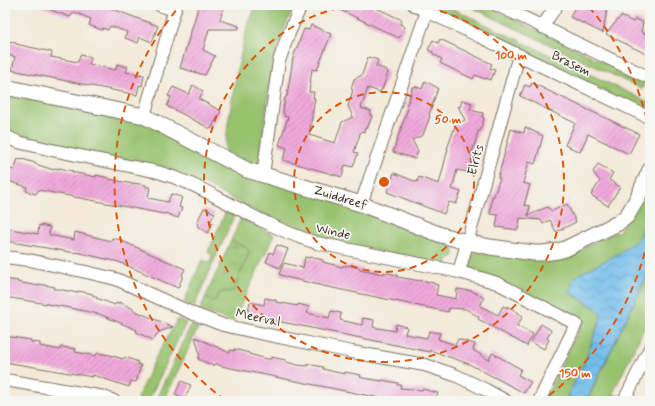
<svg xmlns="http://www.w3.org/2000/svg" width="655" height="406" font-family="Mynerve,sans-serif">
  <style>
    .grass { fill: #98c26e; stroke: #6a7646 }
    .park { fill: url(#park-crowns); stroke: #6a7646 }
    .water { fill: url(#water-waves); stroke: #577485 }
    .building { fill: url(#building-hatch) }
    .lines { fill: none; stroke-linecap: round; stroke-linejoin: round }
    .minor-casing { stroke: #7b6d5f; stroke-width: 14 }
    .tertiary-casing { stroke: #7b6d5f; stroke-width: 17 }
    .minor { stroke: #fff; stroke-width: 12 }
    .tertiary { stroke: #fff; stroke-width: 15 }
    .ring { fill: none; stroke: #df570d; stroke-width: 2; stroke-dasharray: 7 5 }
    .labels { text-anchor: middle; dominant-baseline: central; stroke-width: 3.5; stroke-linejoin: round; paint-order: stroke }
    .street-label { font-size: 13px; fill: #3b2a1e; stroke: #f6f6f2 }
    .centre { fill: #df570d; stroke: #f6f6f2; stroke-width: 2 }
    .ring-label { font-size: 12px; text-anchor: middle; font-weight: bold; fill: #df570d; stroke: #f6f6f2; stroke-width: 3.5; stroke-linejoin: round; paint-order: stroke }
  </style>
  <defs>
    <pattern id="park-crowns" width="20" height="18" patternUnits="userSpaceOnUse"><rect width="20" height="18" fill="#98c26e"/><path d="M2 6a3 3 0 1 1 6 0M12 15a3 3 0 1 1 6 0" fill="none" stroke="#7d9e5a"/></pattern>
    <pattern id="water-waves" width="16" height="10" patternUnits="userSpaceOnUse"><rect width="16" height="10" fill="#73bdec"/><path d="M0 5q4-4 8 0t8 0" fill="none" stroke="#609abf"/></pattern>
    <pattern id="building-hatch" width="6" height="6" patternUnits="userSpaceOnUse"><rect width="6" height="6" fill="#f0a9dc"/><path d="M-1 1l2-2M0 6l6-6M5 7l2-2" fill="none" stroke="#c48ab2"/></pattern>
  </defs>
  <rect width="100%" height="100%" fill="#f6f6f2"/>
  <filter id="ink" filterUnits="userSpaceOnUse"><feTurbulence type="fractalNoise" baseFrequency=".025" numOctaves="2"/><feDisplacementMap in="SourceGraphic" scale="8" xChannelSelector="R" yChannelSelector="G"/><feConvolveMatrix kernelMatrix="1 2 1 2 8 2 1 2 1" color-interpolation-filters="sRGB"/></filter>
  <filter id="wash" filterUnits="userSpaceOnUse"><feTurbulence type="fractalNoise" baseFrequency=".012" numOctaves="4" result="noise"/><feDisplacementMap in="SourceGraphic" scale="16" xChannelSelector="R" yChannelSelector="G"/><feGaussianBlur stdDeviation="0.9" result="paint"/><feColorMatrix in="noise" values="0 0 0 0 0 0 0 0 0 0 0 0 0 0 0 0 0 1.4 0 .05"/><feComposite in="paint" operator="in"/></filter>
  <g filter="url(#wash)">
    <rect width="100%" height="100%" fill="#f3ead9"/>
    <g class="grass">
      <path d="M 256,5 L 295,5 C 287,22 279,39 275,57 C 267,91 266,125 260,159 L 257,163 L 251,165 L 225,152 L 228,123 L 235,82 L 246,31 Z"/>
      <path d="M 424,5 L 445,5 L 650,103 L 650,113 Z"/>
      <path d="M 467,5 L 485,5 L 645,82 L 642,89 Z"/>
      <path d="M 5,94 L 136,121 L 147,125 L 360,209 L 454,244 L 452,247 C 456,253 454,258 447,261 L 447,265 L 324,240 L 296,231 L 201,183 L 25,139 L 5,130 Z"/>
      <path d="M 650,184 L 650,216 L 637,240 L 618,254 L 570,293 L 596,308 L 601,313 L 601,317 L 583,365 L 565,401 L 544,401 L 582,323 L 477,272 L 471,268 L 470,262 L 473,253 L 481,250 L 546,260 L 561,258 L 619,231 Z"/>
      <path d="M 226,211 L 234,216 L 194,307 L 184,302 L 202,260 L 210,263 L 212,255 L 208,252 Z"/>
      <path d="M 241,218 L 274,235 L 233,322 L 200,310 L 205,298 L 214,301 L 220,292 L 233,291 L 249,253 L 247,248 L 231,241 Z"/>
      <path d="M 650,270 L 650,316 L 613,393 L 620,397 L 618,401 L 587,401 Z"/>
      <path d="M 178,319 L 186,323 L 148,401 L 142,401 L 137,398 L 156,357 Z"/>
      <path d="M 191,325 L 198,328 L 164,401 L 155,401 Z"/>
    </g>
    <path class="park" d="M 231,241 L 247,248 L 249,253 L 233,291 L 220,292 L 214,301 L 205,298 Z"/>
    <path class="water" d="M 650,216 L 650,270 L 586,401 L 565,401 L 583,365 L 599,324 L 601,313 L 596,308 L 570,293 L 573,279 L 581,273 L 618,254 L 637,240 Z"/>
    <g id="blocks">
      <g class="building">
        <path d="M 40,5 L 102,5 L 158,26 L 152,42 L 140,37 L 138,43 L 125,38 L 127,32 L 110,26 L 108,30 L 103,28 L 102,30 L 89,25 L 91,19 L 74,12 L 70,17 L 40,6 Z"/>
        <path d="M 199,5 L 224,5 L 220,20 L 239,26 L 239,29 L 209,29 L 203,50 L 215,56 L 205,75 L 180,68 Z"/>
        <path d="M 330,5 L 370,5 L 402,20 L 400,24 L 405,27 L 399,38 Z"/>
        <path d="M 576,5 L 599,5 L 607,9 L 603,33 L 570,17 Z"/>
        <path d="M 621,16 L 633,22 L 635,19 L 643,22 L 641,32 L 650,36 L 650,56 L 606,34 Z"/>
        <path d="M 311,25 L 331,34 L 317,70 L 312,69 L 309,92 L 314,92 L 313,98 L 315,98 L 309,135 L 335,143 L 342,122 L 353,117 L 348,106 L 353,90 L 351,89 L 354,79 L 362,75 L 368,57 L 378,60 L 376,66 L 387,70 L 387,72 L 388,72 L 382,90 L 381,90 L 380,92 L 368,88 L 361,108 L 371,111 L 370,115 L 372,116 L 367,129 L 365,128 L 364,132 L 361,131 L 354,152 L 358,153 L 353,167 L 345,165 L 342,177 L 283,160 L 287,148 L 279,145 L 288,117 L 284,116 L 284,113 L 283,112 L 285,98 L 287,96 L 293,58 L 304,29 L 309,30 Z"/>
        <path d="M 440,39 L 492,64 L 490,68 L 495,70 L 491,80 L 486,78 L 485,79 L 475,75 L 473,79 L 440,63 L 442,59 L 433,54 L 433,52 L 428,50 L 433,40 L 438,43 Z"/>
        <path d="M 5,40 L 16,43 L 16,44 L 52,52 L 51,57 L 78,62 L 80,55 L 91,57 L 89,64 L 116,70 L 117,64 L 128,67 L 126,72 L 144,75 L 142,86 L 139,85 L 137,95 L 12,70 L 15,57 L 5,54 Z"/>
        <path d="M 425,81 L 438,88 L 429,115 L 430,116 L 423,135 L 412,140 L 418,151 L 415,159 L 393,152 L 408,108 L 406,106 L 410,97 L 412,87 L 415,87 L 415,86 L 422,89 Z"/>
        <path d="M 532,83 L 639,134 L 629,154 L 588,134 L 580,152 L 565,145 L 575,123 L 520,96 L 525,85 L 530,87 Z"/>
        <path d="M 193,85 L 203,91 L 199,99 L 221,111 L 211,129 L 167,106 L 171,97 L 168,96 L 173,87 L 189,94 Z"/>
        <path d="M 462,100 L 472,103 L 470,110 L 483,113 L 482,117 L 484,118 L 480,131 L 478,131 L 475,143 L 471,155 L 473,156 L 470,167 L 468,167 L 467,172 L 457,170 L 452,189 L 461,192 L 456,204 L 449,202 L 444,214 L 387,192 L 394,173 L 417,182 L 419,177 L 439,184 L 448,149 L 447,149 L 455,126 L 465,120 L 458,106 L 460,107 Z"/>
        <path d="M 525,127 L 543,136 L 535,164 L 529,162 L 523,183 L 530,185 L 524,205 L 530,206 L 528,216 L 547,207 L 552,211 L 567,204 L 576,222 L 556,232 L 550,220 L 543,224 L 541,220 L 520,218 L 518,230 L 496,227 L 498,215 L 490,214 L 492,196 L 494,196 L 500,178 L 498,178 L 511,129 L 524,133 Z"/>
        <path d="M 18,159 L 22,160 L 22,159 L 35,163 L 35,164 L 54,170 L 55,168 L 59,169 L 59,168 L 73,171 L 72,172 L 91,176 L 96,177 L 96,175 L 109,178 L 109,179 L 128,183 L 133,184 L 133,183 L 146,185 L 146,187 L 150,187 L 148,198 L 168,202 L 171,194 L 182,197 L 179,207 L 182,208 L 178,218 L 165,213 L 164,214 L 38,190 L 36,194 L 26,191 L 27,187 L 5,180 L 9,168 L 14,170 Z"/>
        <path d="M 598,164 L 613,173 L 609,180 L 620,187 L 608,206 L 591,195 L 600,181 L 593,172 Z"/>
        <path d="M 204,208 L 215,213 L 210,222 L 213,223 L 208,233 L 198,227 L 197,222 Z"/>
        <path d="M 39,225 L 50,227 L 49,235 L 74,240 L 75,232 L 111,241 L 112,238 L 122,240 L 122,241 L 185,269 L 182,275 L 183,276 L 178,288 L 119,262 L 76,252 L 76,253 L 5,241 L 5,228 L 38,234 Z"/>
        <path d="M 277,245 L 288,249 L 280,268 L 266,262 L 270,252 L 273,254 Z"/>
        <path d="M 305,257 L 310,258 L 310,257 L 323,260 L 323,262 L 342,267 L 342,266 L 347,266 L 347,265 L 360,268 L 360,269 L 379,273 L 384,274 L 384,272 L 397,275 L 397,277 L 421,281 L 421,280 L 434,283 L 434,284 L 438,285 L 436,295 L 456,299 L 457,289 L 472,291 L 484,298 L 480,306 L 498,315 L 503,306 L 507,308 L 507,306 L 519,313 L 519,314 L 523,316 L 517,326 L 533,334 L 527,346 L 478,319 L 479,317 L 466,309 L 449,308 L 448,312 L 323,286 L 286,277 L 279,274 L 284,263 L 303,268 Z"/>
        <path d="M 5,279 L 18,281 L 17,282 L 39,286 L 39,284 L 55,287 L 54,289 L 58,289 L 77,293 L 78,291 L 93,294 L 93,296 L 96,296 L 96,298 L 115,305 L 116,303 L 119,304 L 119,302 L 134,309 L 133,310 L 173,327 L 159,332 L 157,335 L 156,335 L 153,340 L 136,332 L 137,330 L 99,314 L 65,307 L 5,297 Z"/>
        <path d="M 265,298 L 276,300 L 276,302 L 298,306 L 298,304 L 309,307 L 307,313 L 329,318 L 331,311 L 341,313 L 340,320 L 362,325 L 363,318 L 374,320 L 373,327 L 395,331 L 396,324 L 407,327 L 405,334 L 427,338 L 429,331 L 440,333 L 438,339 L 455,345 L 458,339 L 475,344 L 473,350 L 489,360 L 492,353 L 521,369 L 518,375 L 531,382 L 524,393 L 469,364 L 430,350 L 430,352 L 247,315 L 250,302 L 264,305 Z"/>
        <path d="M 541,324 L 551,330 L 547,338 L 549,340 L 544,349 L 531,342 Z"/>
        <path d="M 5,336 L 31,340 L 31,342 L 40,343 L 40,346 L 60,350 L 61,347 L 76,349 L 75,352 L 86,354 L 96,356 L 97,353 L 110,355 L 123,359 L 125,357 L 138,362 L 137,364 L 141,365 L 136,382 L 131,381 L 129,387 L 93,375 L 93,377 L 5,362 Z"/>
        <path d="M 195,337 L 230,353 L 230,350 L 234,351 L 234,349 L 249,353 L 249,354 L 267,359 L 271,359 L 271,357 L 286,360 L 286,362 L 298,365 L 308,366 L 308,364 L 323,367 L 323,369 L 335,372 L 345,374 L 345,372 L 361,375 L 360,377 L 363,378 L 382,381 L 382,380 L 398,383 L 397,385 L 401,385 L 400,388 L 422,390 L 422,389 L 438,393 L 435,401 L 395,401 L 221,366 L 215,363 L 214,366 L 198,359 L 200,354 L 198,353 L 199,351 Z"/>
        <path d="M 181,381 L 191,385 L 185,398 L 175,394 Z"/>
      </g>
    </g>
  </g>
  <g filter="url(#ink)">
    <use href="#blocks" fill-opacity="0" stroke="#7b6d5f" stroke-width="1"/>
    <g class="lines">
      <g class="minor-casing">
        <g id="minor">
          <path d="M 159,5 L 175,10"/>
          <path d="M 414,5 L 650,118"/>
          <path d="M 497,5 L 650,78"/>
          <path d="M 542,27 L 557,5"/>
          <path d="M 144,116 L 176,5"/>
          <path d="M 5,136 L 18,142 L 52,150 L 158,172 C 186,180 205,191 230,204 C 258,219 287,234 317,243 L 459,272 L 484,279 L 497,283 L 576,324 L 539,401"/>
          <path d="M 263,175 L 275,89 L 279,61 L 287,38 L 301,5"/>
          <path d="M 361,204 L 427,11"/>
          <path d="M 5,257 L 29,260 L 86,272 L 116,279 L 194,314 L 223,325 L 250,331 L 352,352 L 425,365 L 455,375 L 486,390 L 506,401"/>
          <path d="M 459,272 L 519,55"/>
          <path d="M 5,380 L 104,397 L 114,401"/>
          <path d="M 624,401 L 650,348"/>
        </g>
      </g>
      <g class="tertiary-casing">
        <path id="tertiary" d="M 5,87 L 144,116 L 247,170 L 361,204 L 441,235 L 467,242 L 490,247 L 534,253 L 543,253 L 558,251 L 565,249 L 618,223 L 627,216 L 637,199 L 650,170"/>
      </g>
      <use href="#minor" class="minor"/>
      <use href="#tertiary" class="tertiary"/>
    </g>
  </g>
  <g class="ring">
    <circle cx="384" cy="182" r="90"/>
    <path d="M417 5A180 180 0 1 1 351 5"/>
    <path d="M650 229A270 270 0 0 1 543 400M225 400A270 270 0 0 1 179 7M589 7A270 270 0 0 1 650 135"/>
  </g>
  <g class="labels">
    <g class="street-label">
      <text transform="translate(571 64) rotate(26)">Brasem</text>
      <text transform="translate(476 160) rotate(-75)">Elrits</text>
      <text transform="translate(340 198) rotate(17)">Zuiddreef</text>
      <text transform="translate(333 232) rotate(13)">Winde</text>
      <text transform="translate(258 318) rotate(12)">Meerval</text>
    </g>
  </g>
  <circle cx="384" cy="182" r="6" class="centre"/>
  <g class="ring-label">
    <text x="511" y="59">100 m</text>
    <text x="448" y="123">50 m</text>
    <text x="575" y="377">150 m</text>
  </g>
  <rect width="655" height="406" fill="none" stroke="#f6f6f2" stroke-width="20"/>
</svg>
